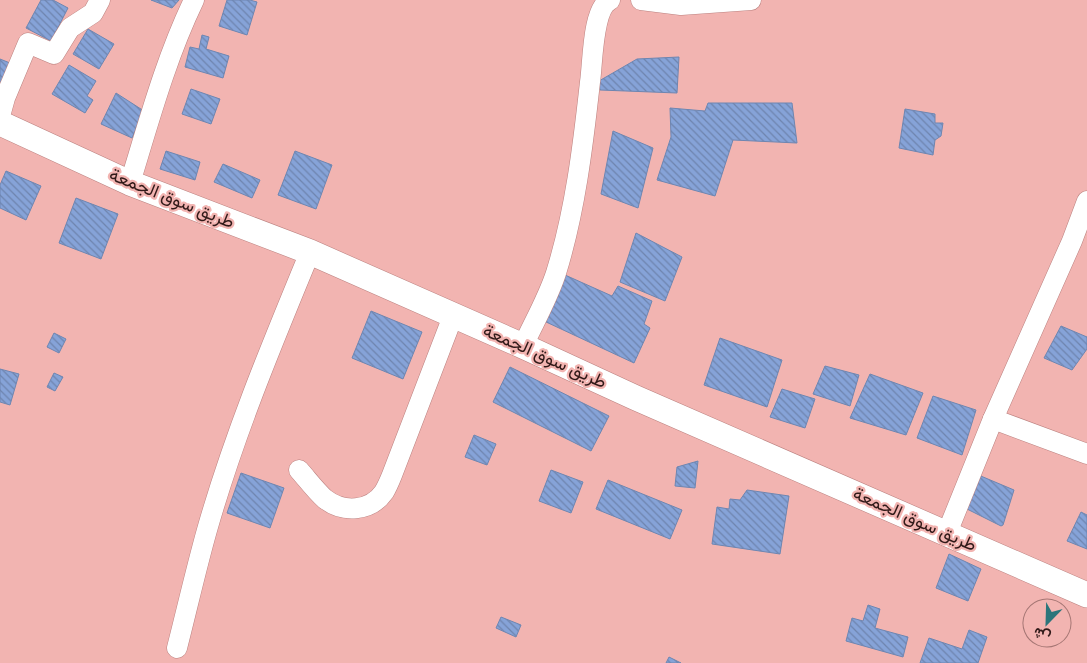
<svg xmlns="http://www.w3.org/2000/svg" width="1087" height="663" font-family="Karla,Vazirmatn,sans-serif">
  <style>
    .building { fill: url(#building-back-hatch); stroke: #6e86b1 }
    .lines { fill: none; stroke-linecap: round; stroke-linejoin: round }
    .minor-casing { stroke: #bb817f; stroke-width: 21 }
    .major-casing { stroke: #bb817f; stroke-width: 26 }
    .minor { stroke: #fff; stroke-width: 20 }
    .major { stroke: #fff; stroke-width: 25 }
    .labels { text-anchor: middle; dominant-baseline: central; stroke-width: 4.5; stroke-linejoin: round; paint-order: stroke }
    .street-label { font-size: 18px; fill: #311a19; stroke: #f2b4b1 }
  </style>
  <defs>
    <pattern id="building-back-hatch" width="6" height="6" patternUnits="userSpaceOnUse" patternTransform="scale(1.25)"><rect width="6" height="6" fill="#86a3d8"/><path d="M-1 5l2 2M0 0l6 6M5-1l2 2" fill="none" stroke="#6e84ae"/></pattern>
  </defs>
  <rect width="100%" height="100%" fill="#f2b4b1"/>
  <g class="building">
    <path d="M 41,0 L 53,0 L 68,8 L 51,41 L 26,28 Z"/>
    <path d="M 151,0 L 179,0 L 172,8 Z"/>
    <path d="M 227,0 L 250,0 L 257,2 L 247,35 L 219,26 Z"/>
    <path d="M 88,29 L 114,44 L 99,69 L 73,54 Z"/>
    <path d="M 202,35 L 209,37 L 206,49 L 229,56 L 223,78 L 185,67 L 190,47 L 199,49 Z"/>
    <path d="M 679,57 L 677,93 L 600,90 L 599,81 L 637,59 Z"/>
    <path d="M 0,59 L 10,63 L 0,89 Z"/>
    <path d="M 69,65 L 96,81 L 87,96 L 93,100 L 85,113 L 52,94 Z"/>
    <path d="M 191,89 L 220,99 L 211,124 L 182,114 Z"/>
    <path d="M 116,93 L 144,111 L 132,138 L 101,124 Z"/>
    <path d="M 708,103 L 792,103 L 797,143 L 733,140 L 715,196 L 657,180 L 671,137 L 670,108 L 705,111 Z"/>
    <path d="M 905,109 L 935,114 L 935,123 L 943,123 L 941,136 L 935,140 L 933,155 L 899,148 Z"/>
    <path d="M 613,131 L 653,148 L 638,208 L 601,194 Z"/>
    <path d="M 166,151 L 200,162 L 195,180 L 160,169 Z"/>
    <path d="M 295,151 L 332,165 L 316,209 L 278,195 Z"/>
    <path d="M 223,164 L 260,180 L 252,198 L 214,182 Z"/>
    <path d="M 6,171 L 41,186 L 26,220 L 0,208 L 0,185 Z"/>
    <path d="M 76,198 L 118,214 L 101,259 L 59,243 Z"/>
    <path d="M 636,233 L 682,257 L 665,301 L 620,282 Z"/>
    <path d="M 565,275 L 612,296 L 618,286 L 652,301 L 644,324 L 650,328 L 634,363 L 544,321 Z"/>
    <path d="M 371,311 L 422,332 L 403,379 L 352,358 Z"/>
    <path d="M 1061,326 L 1087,337 L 1087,349 L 1072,370 L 1044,358 Z"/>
    <path d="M 54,333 L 66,339 L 59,353 L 47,347 Z"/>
    <path d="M 720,338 L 782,360 L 767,407 L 704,385 Z"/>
    <path d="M 825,366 L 859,375 L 850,406 L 813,394 Z"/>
    <path d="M 510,367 L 609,416 L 591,451 L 493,402 Z"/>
    <path d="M 0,369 L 19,374 L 10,405 L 0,402 Z"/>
    <path d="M 54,373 L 63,377 L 55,391 L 47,387 Z"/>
    <path d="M 870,374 L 923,393 L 906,435 L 850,418 Z"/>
    <path d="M 782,389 L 815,399 L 805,428 L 770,417 Z"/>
    <path d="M 933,396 L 976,410 L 962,455 L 917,438 Z"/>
    <path d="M 474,435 L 496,444 L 487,465 L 465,457 Z"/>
    <path d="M 698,461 L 695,488 L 675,486 L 677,467 Z"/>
    <path d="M 551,470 L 583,482 L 571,513 L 539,501 Z"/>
    <path d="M 241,473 L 284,488 L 270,528 L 227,513 Z"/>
    <path d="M 976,474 L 1014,490 L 1003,525 L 1001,526 L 963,507 Z"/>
    <path d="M 608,480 L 682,510 L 670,539 L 596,509 Z"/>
    <path d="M 747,490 L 789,496 L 780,554 L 712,544 L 717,507 L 729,509 L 730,499 L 740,500 Z"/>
    <path d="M 1081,512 L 1087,515 L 1087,549 L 1067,541 Z"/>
    <path d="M 949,554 L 981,569 L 968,601 L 936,588 Z"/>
    <path d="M 868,605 L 880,609 L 875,628 L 908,637 L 903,657 L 846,641 L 852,618 L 863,621 Z"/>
    <path d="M 501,617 L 521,625 L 516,637 L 496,628 Z"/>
    <path d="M 969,630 L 987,637 L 978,663 L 920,663 L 929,638 L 962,649 Z"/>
    <path d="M 669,657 L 681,663 L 666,663 Z"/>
  </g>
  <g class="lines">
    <g class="minor-casing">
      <g id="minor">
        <path d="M 641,0 L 681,5 L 751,0"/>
        <path d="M 0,116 L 5,98 L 28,43 L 54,54 L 70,28 L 93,13 L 100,0"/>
        <path d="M 130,183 C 149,121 166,58 194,0"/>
        <path d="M 523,346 C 534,322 548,298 556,273 C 575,212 583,146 590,82 C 593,63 592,9 610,0"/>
        <path d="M 993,419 L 1087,454"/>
        <path d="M 299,470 C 307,479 316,491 325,499 C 343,513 370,512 384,492 C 387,487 390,480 392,475 L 453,316"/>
        <path d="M 947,533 L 993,419 L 1072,241 L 1087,201"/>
        <path d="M 177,648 C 187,609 196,569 207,530 C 234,435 272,344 310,252"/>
      </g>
    </g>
    <g class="major-casing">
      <path id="major" d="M 0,123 L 130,183 L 310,252 L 523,346 L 636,398 L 1087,595"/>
    </g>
    <use href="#minor" class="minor"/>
    <use href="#major" class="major"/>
  </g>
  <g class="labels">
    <g class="street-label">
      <text transform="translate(172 198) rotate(22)">طريق سوق الجمعة</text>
      <text transform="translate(545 356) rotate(24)">طريق سوق الجمعة</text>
      <text transform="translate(915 519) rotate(24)">طريق سوق الجمعة</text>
    </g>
  </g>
  <g transform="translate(1047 623) rotate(203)"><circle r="24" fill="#f2b4b1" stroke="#a57674"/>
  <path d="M0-4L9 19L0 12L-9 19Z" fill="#2c757b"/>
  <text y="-8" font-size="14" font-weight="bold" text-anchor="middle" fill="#311a19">ش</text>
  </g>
</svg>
